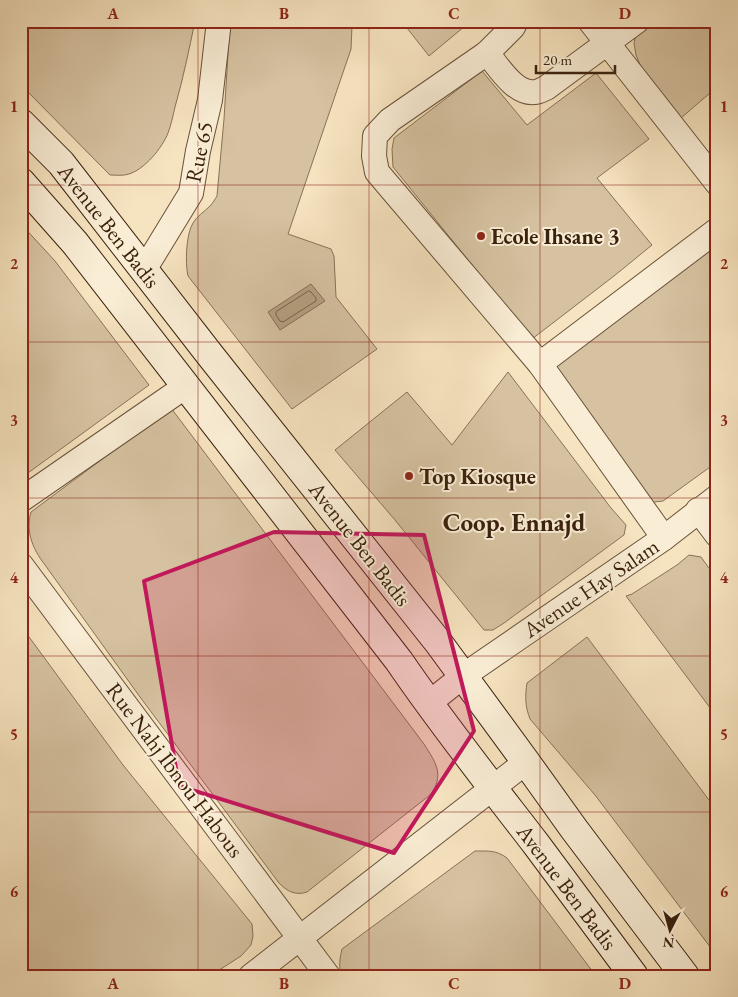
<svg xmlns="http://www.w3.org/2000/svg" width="738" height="997" font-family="'EB Garamond',serif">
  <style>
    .green { fill: #d6c2a1; stroke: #887257 }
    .water { fill: #b6a182; stroke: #846e53 }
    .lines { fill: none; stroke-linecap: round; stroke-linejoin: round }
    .shore { stroke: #786148; stroke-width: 1 }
    .minor-casing { stroke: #69523a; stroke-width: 26 }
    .secondary-casing { stroke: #3a210d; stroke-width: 30 }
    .minor { stroke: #f9edd5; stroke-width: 24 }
    .secondary { stroke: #f9edd5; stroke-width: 28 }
    .marked { fill: #c2185b; fill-opacity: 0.2; stroke: #c2185b; stroke-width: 4; stroke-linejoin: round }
    .grid { fill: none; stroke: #8f2418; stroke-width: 1; stroke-opacity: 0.55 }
    .poi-dot { fill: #8f2418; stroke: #f9edd5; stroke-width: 2 }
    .labels { text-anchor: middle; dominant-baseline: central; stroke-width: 4; stroke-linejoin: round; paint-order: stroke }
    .street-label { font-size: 22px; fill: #3a210d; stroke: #f9edd5 }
    .poi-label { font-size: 22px; font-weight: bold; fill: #3a210d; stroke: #f9edd5; text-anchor: start }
    .quarter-label { font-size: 25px; font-weight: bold; fill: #3a210d; stroke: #f9edd5 }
    .neatline { fill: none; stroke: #8f2418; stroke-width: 2 }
    .grid-label { font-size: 16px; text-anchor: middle; font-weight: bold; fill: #8f2418 }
  </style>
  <rect width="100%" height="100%" fill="#f6e3bf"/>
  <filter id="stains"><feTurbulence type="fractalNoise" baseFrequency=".004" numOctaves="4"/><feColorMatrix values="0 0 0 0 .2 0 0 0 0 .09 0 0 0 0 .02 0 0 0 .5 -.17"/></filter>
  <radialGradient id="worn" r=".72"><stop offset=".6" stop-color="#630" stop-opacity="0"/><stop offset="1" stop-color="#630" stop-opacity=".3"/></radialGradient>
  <g class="green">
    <path d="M 21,21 L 195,21 C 189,50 183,79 175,107 C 173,116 171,125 168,133 C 162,148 145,169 129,174 C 123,176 117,175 110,175 L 21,85 Z"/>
    <path d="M 230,21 L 471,21 L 429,56 L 407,28 L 352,26 L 351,49 L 288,234 L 331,249 L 334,256 L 336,297 L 377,349 L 292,409 L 188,276 C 185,263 186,234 193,223 C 197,216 204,212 210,206 C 213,203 215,199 217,196 L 224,119 Z"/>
    <path d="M 653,21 L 717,21 L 717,87 L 681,118 L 641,67 L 636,55 L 634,43 L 636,35 Z"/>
    <path d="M 482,71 L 527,125 L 596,73 L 649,139 L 597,178 L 652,245 L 614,276 L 532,339 L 393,167 L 392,149 L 394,138 Z"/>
    <path d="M 21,224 L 55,261 L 149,385 L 21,478 Z"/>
    <path d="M 717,246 L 717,462 L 663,501 L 654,502 L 647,500 L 555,366 L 713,247 Z"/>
    <path d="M 508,372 L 611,508 L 626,525 L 624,535 L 504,623 L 493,630 L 484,630 L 395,520 L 335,450 L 407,392 L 452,445 Z"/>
    <path d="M 171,408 L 424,744 C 436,763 445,775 430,795 L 307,892 C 295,896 287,891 279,883 L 140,697 L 40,558 C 31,544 26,529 31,512 Z"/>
    <path d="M 689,555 L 701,557 L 717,579 L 717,717 L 626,596 L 632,594 L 677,565 Z"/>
    <path d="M 21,626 L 123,765 L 252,924 L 253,936 L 251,945 L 241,956 L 210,976 L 21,976 Z"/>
    <path d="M 587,637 L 709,800 L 717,797 L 717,956 L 595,795 L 530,719 C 525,706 525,696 527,683 Z"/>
    <path d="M 475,851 C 489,851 496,850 507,858 L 596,976 L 342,976 C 338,967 340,958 342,949 Z"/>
  </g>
  <path class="water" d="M 311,284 L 325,301 L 280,330 L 268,312 Z"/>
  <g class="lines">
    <path class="shore" d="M 309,291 L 311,292 L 316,298 L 316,301 L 283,322 L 280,321 L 276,315 L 276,312 Z"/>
    <g class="minor-casing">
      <g id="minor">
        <path d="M 516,21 L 513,27 L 487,53 L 390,120 L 375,136 L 374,156 L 377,172 L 540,364 L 664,538"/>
        <path d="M 590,21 L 717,183"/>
        <path d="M 487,53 C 498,66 515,95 535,92 C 539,92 543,89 546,88 L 637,21"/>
        <path d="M 144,270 L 191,193 L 198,151 L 210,100 L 219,21"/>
        <path d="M 540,364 L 717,230"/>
        <path d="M 21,500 L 186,386"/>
        <path d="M 698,510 L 717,535"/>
        <path d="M 21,565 L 328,976"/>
        <path d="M 428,704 L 463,676 L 664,538 L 717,497"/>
        <path d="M 251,976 L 526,762"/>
      </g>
    </g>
    <g class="secondary-casing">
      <g id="secondary">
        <path d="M 21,123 L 61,163 L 210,355 L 438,642 L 526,762 L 574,829 L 685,976"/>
        <path d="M 21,182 L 75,243 L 399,661 C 442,724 489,783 536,844 C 569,888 601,932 634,976"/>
      </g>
    </g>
    <use href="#minor" class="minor"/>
    <use href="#secondary" class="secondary"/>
  </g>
  <path class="marked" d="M 274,532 L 424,535 L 474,731 L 394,853 L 179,786 L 144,581 Z"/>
  <path class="grid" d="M 198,21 L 198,976M 369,21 L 369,976M 540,21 L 540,976M 21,185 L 717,185M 21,342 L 717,342M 21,498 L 717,498M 21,656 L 717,656M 21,812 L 717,812"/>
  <g class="poi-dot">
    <circle cx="481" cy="236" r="5"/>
    <circle cx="409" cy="476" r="5"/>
  </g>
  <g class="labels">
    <g class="street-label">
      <text transform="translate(199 152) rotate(-78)">Rue 65</text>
      <text transform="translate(109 226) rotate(52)">Avenue Ben Badis</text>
      <text transform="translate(360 544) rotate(52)">Avenue Ben Badis</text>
      <text transform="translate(591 588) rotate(-34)">Avenue Hay Salam</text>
      <text transform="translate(175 770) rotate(53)">Rue Nahj Ibnou Habous</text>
      <text transform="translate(567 887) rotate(53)">Avenue Ben Badis</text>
    </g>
    <g class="poi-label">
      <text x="491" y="236">Ecole Ihsane 3</text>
      <text x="419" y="476">Top Kiosque</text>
    </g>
    <g class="quarter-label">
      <text x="514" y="522">Coop. Ennajd</text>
    </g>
  </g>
  <rect width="738" height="997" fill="none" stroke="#f6e3bf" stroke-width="55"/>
  <g transform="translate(670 930) rotate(186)" stroke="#f9edd5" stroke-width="4" paint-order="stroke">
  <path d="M0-4L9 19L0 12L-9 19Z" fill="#3a210d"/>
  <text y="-8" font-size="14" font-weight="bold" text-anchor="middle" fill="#3a210d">N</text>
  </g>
  <path d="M536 65v8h79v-8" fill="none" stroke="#3a210d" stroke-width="2.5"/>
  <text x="543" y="65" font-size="15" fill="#3a210d" stroke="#f9edd5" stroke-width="4" paint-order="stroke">20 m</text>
  <rect x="28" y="28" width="682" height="942" class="neatline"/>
  <g class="grid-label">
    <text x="113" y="19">A</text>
    <text x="284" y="19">B</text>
    <text x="454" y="19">C</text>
    <text x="625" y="19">D</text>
    <text x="14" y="112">1</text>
    <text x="724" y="112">1</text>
    <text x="14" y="269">2</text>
    <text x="724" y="269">2</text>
    <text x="14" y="426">3</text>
    <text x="724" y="426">3</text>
    <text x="14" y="583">4</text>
    <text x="724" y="583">4</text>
    <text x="14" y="740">5</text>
    <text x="724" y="740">5</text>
    <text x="14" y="897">6</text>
    <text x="724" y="897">6</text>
    <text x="113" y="989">A</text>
    <text x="284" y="989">B</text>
    <text x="454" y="989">C</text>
    <text x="625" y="989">D</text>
  </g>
  <rect width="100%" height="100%" filter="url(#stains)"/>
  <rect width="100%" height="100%" fill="url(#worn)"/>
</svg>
